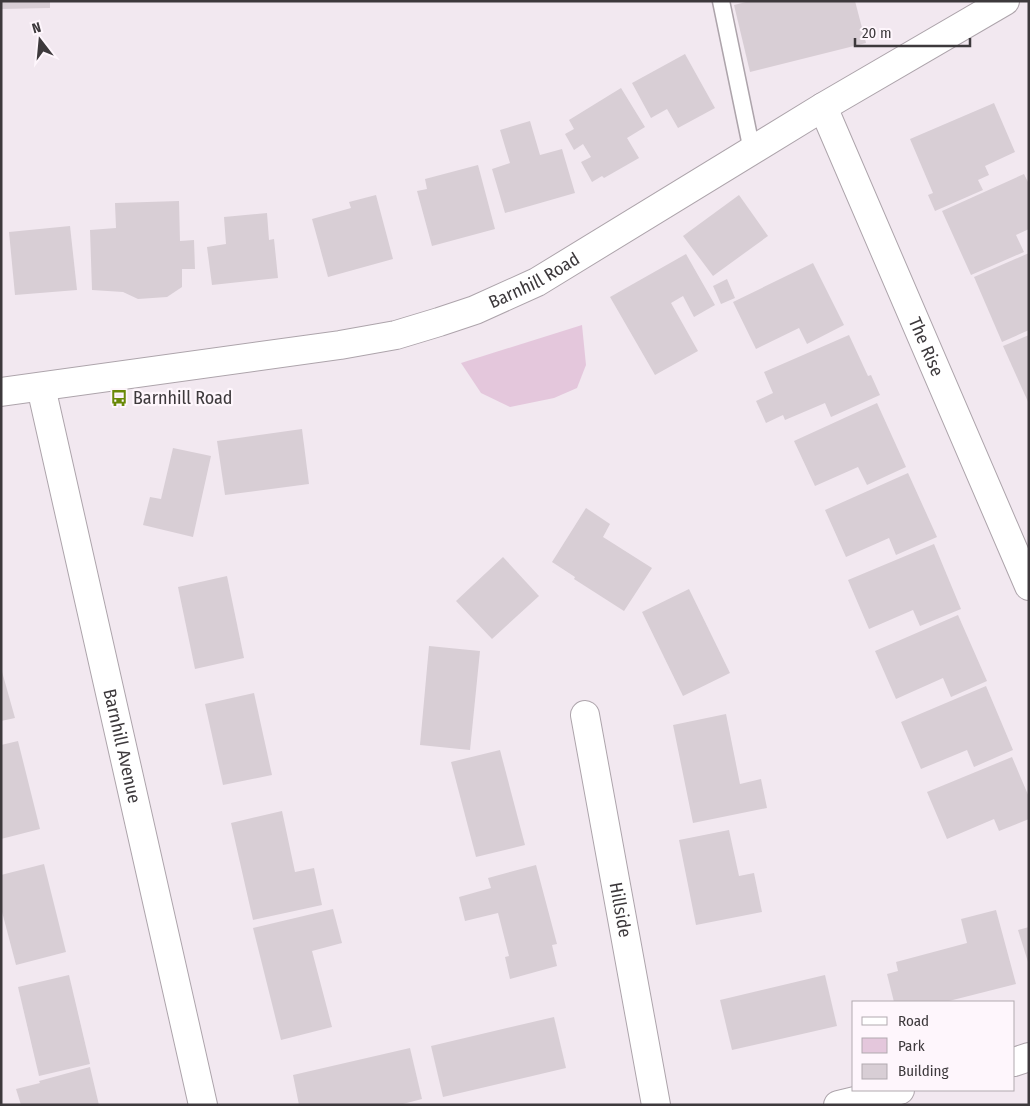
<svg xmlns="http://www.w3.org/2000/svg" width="1030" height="1106" font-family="'Fira Sans Condensed',sans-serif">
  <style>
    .green { fill: #e4c7dc }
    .building { fill: #d8ced5 }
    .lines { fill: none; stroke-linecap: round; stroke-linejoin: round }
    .lane-casing { stroke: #ada4ab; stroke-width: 19 }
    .street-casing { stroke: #ada4ab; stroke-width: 30 }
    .secondary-casing { stroke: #ada4ab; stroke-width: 30 }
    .lane { stroke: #fff; stroke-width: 16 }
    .street { stroke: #fff; stroke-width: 28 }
    .secondary { stroke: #fff; stroke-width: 28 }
    .labels { text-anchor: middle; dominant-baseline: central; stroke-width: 4.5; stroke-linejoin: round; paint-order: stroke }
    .street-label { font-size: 18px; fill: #3d393c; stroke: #fef6fc }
    .poi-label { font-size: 18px; fill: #3d393c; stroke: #fef6fc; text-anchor: start }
  </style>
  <rect width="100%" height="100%" fill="#f2e8f0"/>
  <path class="green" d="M 582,325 L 586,365 L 577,388 L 554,398 L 510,407 L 481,393 L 461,363 Z"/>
  <g class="building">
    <path d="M 1,1 L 50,1 L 50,8 L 1,9 Z"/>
    <path d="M 750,1 L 855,1 L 866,43 L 750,72 L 734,5 Z"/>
    <path d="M 685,54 L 715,108 L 678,128 L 667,109 L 651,118 L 632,83 Z"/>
    <path d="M 621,88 L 645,127 L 627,138 L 639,158 L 604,178 L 602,176 L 592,182 L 581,162 L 591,157 L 583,144 L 574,150 L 565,134 L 574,129 L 569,120 Z"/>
    <path d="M 994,103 L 1015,152 L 985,166 L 989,175 L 978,180 L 983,190 L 935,211 L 928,195 L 933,193 L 910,139 Z"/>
    <path d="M 530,121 L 540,155 L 562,149 L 575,193 L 505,213 L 492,169 L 510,163 L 500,130 Z"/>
    <path d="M 478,165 L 495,229 L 432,246 L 417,191 L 427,189 L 425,179 Z"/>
    <path d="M 1024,174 L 1029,184 L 1029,229 L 1016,235 L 1024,252 L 971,275 L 942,211 Z"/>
    <path d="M 376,195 L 393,259 L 328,277 L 312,219 L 351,208 L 349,202 Z"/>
    <path d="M 739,195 L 768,236 L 713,276 L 683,236 Z"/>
    <path d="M 179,201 L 180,241 L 194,240 L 195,269 L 182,269 L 182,287 L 167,297 L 138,299 L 123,292 L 92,290 L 90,230 L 116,228 L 115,203 Z"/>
    <path d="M 267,213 L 269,240 L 274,239 L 278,278 L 212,285 L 207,247 L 226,244 L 224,217 Z"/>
    <path d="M 70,226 L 77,290 L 15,295 L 9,232 Z"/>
    <path d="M 1029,253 L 1029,330 L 1002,342 L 974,277 Z"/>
    <path d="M 686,254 L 715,305 L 694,317 L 683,296 L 671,303 L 698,351 L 655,375 L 610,297 Z"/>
    <path d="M 813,263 L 844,325 L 807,344 L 799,328 L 756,349 L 733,302 Z"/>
    <path d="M 727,279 L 735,298 L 721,304 L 713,286 Z"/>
    <path d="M 849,335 L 868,376 L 871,375 L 880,395 L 831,417 L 825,403 L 785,420 L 783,415 L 766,423 L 756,401 L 773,393 L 764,372 Z"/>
    <path d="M 1029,335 L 1029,404 L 1003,346 Z"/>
    <path d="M 877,403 L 906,467 L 867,485 L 858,467 L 815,486 L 794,441 Z"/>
    <path d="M 302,429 L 309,484 L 225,495 L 217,441 Z"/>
    <path d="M 173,448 L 211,456 L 193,537 L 143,525 L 150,497 L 161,499 Z"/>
    <path d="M 908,473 L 937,537 L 896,555 L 889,538 L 846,557 L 825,510 Z"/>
    <path d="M 586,508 L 610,524 L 603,537 L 652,568 L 624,611 L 574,579 L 575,577 L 552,562 Z"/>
    <path d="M 934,544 L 961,609 L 920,626 L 913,610 L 869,629 L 848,580 Z"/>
    <path d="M 503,557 L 539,596 L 492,639 L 456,601 Z"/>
    <path d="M 227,576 L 244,658 L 195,669 L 178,587 Z"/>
    <path d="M 689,589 L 730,673 L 683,696 L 642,612 Z"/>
    <path d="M 958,615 L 987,681 L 951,697 L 943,678 L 896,699 L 875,651 Z"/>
    <path d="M 429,646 L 480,651 L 470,750 L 420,745 Z"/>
    <path d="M 1,668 L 15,718 L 1,721 Z"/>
    <path d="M 986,686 L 1013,750 L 974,767 L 967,750 L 921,769 L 901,722 Z"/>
    <path d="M 254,693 L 272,775 L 223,785 L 205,704 Z"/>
    <path d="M 726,714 L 740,784 L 761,779 L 767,808 L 693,823 L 673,725 Z"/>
    <path d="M 18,741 L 40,829 L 1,839 L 1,745 Z"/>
    <path d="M 500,750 L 525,845 L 476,857 L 451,762 Z"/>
    <path d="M 1012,757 L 1029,797 L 1029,819 L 999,831 L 994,819 L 947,839 L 927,792 Z"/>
    <path d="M 282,811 L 295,872 L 314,868 L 322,905 L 253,920 L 231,823 Z"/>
    <path d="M 729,830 L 739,876 L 754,873 L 762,912 L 696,925 L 679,840 Z"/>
    <path d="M 44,864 L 66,952 L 16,965 L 1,908 L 1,875 Z"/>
    <path d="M 536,865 L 557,944 L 552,945 L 557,966 L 510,979 L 505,957 L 509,956 L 498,913 L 465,921 L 459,897 L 491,888 L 488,878 Z"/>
    <path d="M 333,909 L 342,943 L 312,951 L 332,1027 L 281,1040 L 253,928 Z"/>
    <path d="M 996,910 L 1016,984 L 945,1002 L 894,1002 L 887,974 L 898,971 L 896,962 L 967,943 L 961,919 Z"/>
    <path d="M 1029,927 L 1029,962 L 1028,962 L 1018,930 Z"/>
    <path d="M 69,975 L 90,1064 L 39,1076 L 18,987 Z"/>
    <path d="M 825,975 L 837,1026 L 732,1050 L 720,1000 Z"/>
    <path d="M 554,1017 L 566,1068 L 443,1097 L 431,1046 Z"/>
    <path d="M 410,1048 L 422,1099 L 399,1105 L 299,1105 L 293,1075 Z"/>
    <path d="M 90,1067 L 99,1105 L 21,1105 L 16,1089 L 40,1083 L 39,1081 Z"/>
  </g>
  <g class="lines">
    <g class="lane-casing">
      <path id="lane" d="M 721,1 L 752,151"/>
    </g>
    <g class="street-casing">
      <g id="street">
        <path id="s1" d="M 823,107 L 1029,586"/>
        <path id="s2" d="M 41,387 L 203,1105"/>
        <path id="s3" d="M 585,715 L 656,1105"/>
        <path d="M 1014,1062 L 1029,1057"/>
        <path d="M 838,1105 L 900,1090"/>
      </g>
    </g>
    <g class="secondary-casing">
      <g id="secondary">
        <path id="s4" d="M 1,392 L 340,345 L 396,335 L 439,322 L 475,310 L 537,282 L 823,107 L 1005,1"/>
      </g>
    </g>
    <use href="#lane" class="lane"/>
    <use href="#street" class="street"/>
    <use href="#secondary" class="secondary"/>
  </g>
  <defs>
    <g id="bus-bare" transform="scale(1.35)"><path d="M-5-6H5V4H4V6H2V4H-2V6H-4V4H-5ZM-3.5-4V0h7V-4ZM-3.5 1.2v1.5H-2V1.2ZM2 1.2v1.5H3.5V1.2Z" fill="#698908" stroke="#fef6fc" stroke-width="2.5" paint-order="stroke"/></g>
  </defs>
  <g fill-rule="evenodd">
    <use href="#bus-bare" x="119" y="398"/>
  </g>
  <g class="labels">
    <g class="street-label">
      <text stroke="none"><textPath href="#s4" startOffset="548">Barnhill Road</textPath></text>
      <text stroke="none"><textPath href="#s1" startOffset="261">The Rise</textPath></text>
      <text stroke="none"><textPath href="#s2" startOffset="368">Barnhill Avenue</textPath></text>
      <text stroke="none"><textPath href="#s3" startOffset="198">Hillside</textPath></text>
    </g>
    <g class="poi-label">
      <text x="133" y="398">Barnhill Road</text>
    </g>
  </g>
  <rect width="1030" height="1106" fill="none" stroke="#3d393c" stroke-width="5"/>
  <rect x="852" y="1001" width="162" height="90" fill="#fef6fc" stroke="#b1aaaf"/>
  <rect x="862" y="1017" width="25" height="8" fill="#ffffff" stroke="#b1aaaf"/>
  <text x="898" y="1026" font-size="15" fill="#3d393c">Road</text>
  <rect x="862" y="1038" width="25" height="15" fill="#e4c7dc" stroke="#b1aaaf"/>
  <text x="898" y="1051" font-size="15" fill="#3d393c">Park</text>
  <rect x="862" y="1064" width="25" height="15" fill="#d8ced5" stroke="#b1aaaf"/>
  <text x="898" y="1076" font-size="15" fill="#3d393c">Building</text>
  <g transform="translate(40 40) rotate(344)" stroke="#fef6fc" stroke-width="4" paint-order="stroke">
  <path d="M0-4L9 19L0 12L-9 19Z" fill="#3d393c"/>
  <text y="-8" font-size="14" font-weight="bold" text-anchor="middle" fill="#3d393c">N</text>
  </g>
  <path d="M855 38v8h115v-8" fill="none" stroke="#3d393c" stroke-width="2.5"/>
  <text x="862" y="38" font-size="15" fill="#3d393c" stroke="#fef6fc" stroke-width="4" paint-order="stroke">20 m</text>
</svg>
